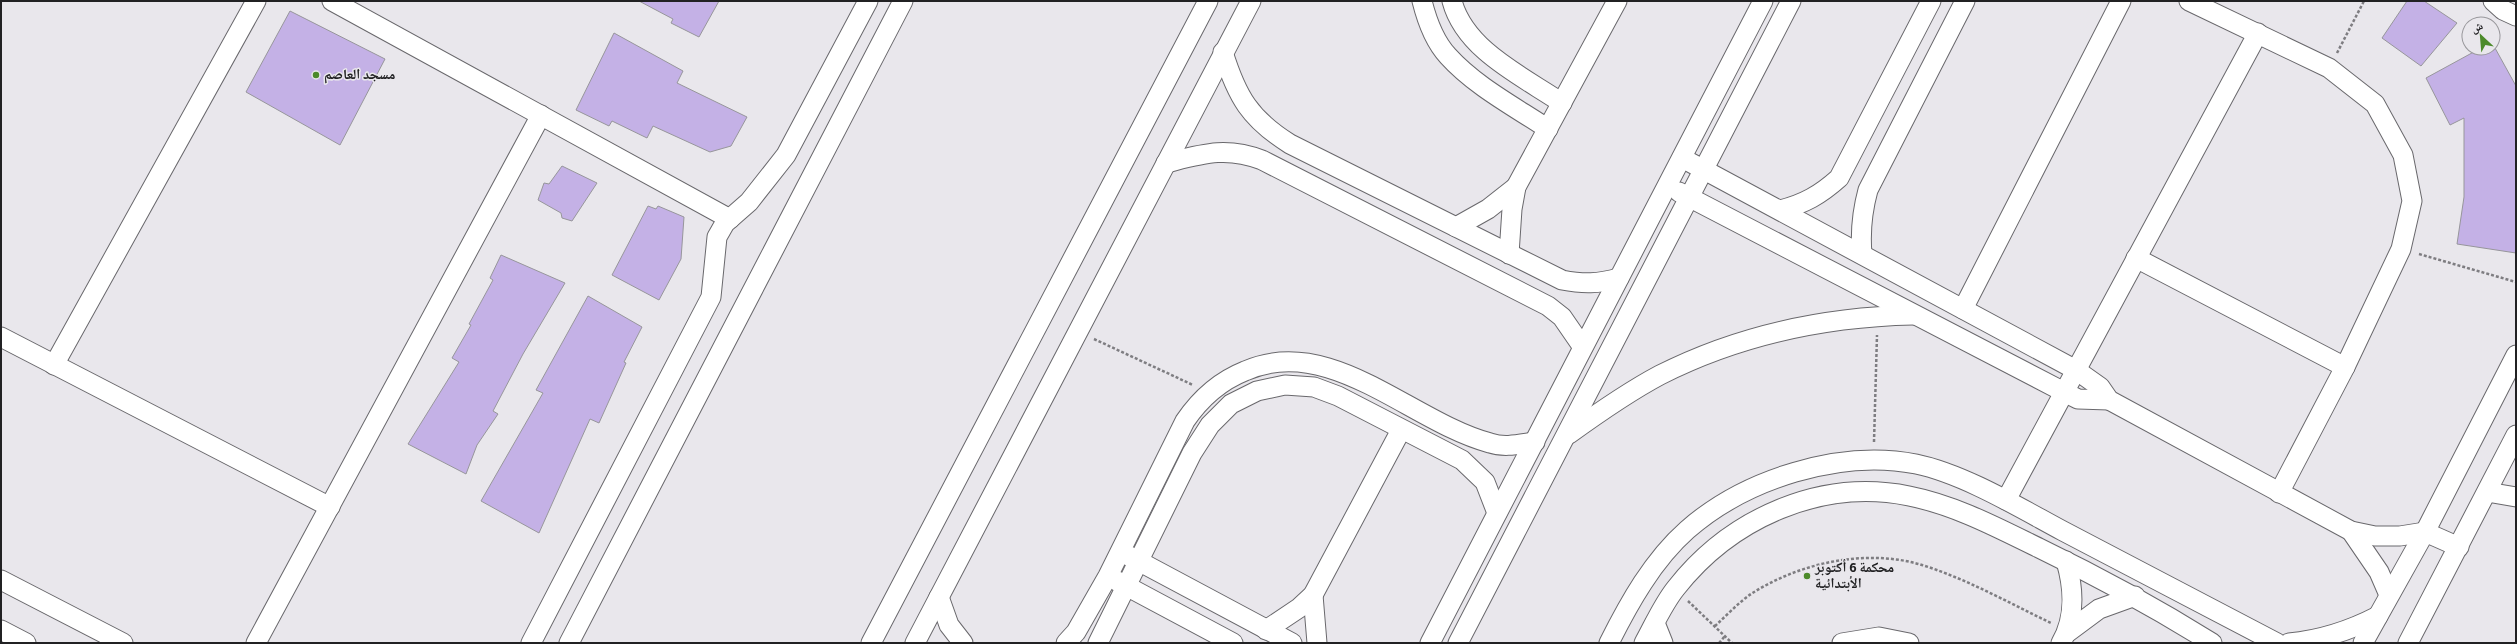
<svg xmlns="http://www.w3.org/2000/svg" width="2517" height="644" font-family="'Source Sans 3','Noto Naskh Arabic',sans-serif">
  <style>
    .building { fill: #c4b1e6; stroke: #97969b }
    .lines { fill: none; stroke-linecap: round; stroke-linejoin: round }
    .minor-casing { stroke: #69686c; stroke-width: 21 }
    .path { stroke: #7e7d81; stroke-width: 2.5; stroke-dasharray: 3 2; stroke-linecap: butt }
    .minor { stroke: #fff; stroke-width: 19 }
    .poi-dot { fill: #4c8a2a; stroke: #e9e7ec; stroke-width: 1.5 }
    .labels { text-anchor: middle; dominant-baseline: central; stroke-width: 3; stroke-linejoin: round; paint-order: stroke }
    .poi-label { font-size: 14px; font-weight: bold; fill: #212123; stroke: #e9e7ec; text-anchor: start }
  </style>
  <rect width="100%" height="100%" fill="#e9e7ec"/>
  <g class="building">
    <path d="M 639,1 L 719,1 L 699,37 L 671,23 L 673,19 Z"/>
    <path d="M 2407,1 L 2424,1 L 2457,23 L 2421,66 L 2382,38 Z"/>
    <path d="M 290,11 L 385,59 L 340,145 L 246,92 Z"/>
    <path d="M 614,33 L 683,71 L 677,83 L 747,117 L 731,146 L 710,152 L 653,126 L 647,138 L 612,121 L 609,126 L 576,110 Z"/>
    <path d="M 2481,48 L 2495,48 L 2516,86 L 2516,253 L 2457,244 L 2464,197 L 2464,118 L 2450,125 L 2426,78 Z"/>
    <path d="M 562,166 L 597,183 L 572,221 L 562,218 L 561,213 L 538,200 L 544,183 L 549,184 Z"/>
    <path d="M 648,206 L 656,209 L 658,206 L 684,217 L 681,259 L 659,300 L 612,275 Z"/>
    <path d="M 501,255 L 565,283 L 523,354 L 493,411 L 498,414 L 477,445 L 466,474 L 408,444 L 459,362 L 452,358 L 471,325 L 469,324 L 493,280 L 490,278 Z"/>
    <path d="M 588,296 L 642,327 L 624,362 L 626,363 L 599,423 L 590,419 L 539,533 L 481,501 L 543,393 L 536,390 Z"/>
  </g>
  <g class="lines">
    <g class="minor-casing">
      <g id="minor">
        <path d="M 332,1 L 730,219"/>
        <path d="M 1422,1 C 1427,21 1434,41 1448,56 C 1475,86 1515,107 1548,129"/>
        <path d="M 1452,1 C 1465,50 1522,76 1562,103"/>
        <path d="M 2189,1 L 2329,68 L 2375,104 L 2403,155 L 2412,201 L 2401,249 L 2345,367 L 2279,493"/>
        <path d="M 2493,1 L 2503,10 L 2516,16"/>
        <path d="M 1223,52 C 1237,97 1250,119 1290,144 L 1562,280 C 1583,284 1598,284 1619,278"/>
        <path d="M 1682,158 L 2076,370 L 2100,387 L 2109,400 L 2351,531 L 2375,536 L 2400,536 L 2425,532 L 2459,547"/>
        <path d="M 1166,163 C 1202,154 1226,146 1262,160 L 1548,306 L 1562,317 L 1582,346"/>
        <path d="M 1679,192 L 2064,392 L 2078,399 L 2109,400"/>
        <path d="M 1780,210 C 1804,204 1820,195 1839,178 L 1931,1"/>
        <path d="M 1456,227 L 1488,209 L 1516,187"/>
        <path d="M 1509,254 L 1512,209 L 1516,187 L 1617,1"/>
        <path d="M 1862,254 C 1860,231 1862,212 1868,190 L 1965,1"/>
        <path d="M 2136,258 L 2345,367"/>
        <path d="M 1963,309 L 2121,1"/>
        <path d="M 1,337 L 330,507"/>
        <path d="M 54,365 L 256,1"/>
        <path d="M 1569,434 C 1598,413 1628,392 1660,375 C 1739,335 1825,317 1913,315"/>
        <path d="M 2487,492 L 2516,497"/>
        <path d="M 2006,500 L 2258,33"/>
        <path d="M 2351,531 L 2379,572 L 2389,595"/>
        <path d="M 1129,556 L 1292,643"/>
        <path d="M 1,580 L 123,643"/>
        <path d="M 1117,581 L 1233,643"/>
        <path d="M 1313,595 L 1317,643"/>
        <path d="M 939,597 L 949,625 L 963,643"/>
        <path d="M 1655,623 L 1663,643"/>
        <path d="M 1,630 L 26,643"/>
        <path d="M 1266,630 L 1299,608 L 1313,595 L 1401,430"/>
        <path d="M 2068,632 L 2099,609 L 2135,596"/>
        <path d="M 256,643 L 541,115"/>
        <path d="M 531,643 L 711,297 L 717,237 L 725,223 L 749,202 L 786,155 L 868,1"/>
        <path d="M 569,643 L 903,1"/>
        <path d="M 871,643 L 1208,1"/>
        <path d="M 915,643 L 1251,1"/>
        <path d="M 1066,643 L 1076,632 L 1108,576 L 1185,421 C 1200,399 1220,381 1245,371 C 1330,333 1411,422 1490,443 C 1505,448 1520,444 1535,442"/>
        <path d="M 1098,643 L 1192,453 L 1210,425 L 1231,404 L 1257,391 L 1285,385 L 1314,387 L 1338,396 L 1462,460 L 1485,482 L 1497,513"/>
        <path d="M 1430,643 C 1540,429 1652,215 1763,1"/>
        <path d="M 1458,643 L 1791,1"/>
        <path d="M 1609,643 C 1629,603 1653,560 1687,530 C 1745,479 1840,449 1916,464 C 1964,474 2020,508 2063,531 C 2134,568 2206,606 2277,643"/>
        <path d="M 1644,643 C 1654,625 1663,604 1676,588 C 1731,518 1821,478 1909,496 C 1955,505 1998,528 2039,548 C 2099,577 2156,608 2212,643"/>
        <path d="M 1842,643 L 1879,637 L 1909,643"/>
        <path d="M 2061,643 C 2076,617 2074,589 2066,561"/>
        <path d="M 2289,643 C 2321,640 2349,631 2378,616"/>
        <path d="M 2363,643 L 2425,532 L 2516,355"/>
        <path d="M 2408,643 L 2516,435"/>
      </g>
    </g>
    <g class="path">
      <path d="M 2337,53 L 2364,1"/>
      <path d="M 2419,254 L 2516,282"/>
      <path d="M 1094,339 L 1193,385"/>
      <path d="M 1874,442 L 1877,335"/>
      <path d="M 1688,601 L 1732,643"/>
      <path d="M 1715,626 C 1726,616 1738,603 1751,594 C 1799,563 1866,548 1922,565 C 1967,579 2009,603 2051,623"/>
      <path d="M 1719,643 L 1725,636"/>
    </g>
    <use href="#minor" class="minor"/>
  </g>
  <g class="poi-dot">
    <circle cx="316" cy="75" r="4"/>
    <circle cx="1807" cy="576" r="4"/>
  </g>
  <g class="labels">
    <g class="poi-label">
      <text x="324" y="75">مسجد العاصم</text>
      <text x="1815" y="568">محكمة 6 أكتوبر<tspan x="1815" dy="16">الأبتدائية</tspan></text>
    </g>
  </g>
  <rect width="2517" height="644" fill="none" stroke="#212123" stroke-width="4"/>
  <g transform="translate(2481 36) rotate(334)"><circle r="19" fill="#e9e7ec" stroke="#99989c"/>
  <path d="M0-3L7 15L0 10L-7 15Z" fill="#4c8a2a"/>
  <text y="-6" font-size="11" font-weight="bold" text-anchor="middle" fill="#212123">ش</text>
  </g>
</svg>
